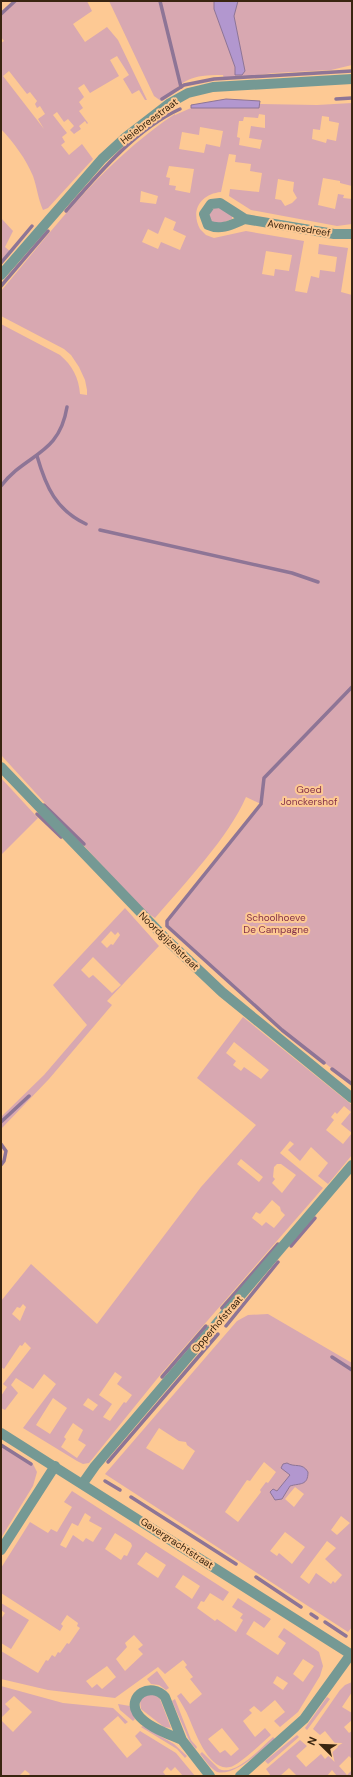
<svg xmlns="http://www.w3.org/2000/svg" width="353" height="1777" font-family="'DM Sans',sans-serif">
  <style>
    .green { fill: #d8a8b1; fill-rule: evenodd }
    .water { fill: #b297cf; stroke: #8e7596 }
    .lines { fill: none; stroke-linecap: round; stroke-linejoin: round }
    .stream { stroke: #8e7596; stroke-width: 3.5 }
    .minor { stroke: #759994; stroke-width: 10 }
    .tertiary { stroke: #759994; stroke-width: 10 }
    .labels { text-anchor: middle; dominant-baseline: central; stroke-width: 4; stroke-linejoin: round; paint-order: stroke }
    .street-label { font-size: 10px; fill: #392510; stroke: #fdc994 }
    .park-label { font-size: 10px; fill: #853249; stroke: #fdc994 }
  </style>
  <rect width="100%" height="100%" fill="#fdc994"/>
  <g class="green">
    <path d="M 14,1 L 87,1 L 92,11 L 73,24 L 85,42 L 107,27 L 118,40 L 147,100 L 145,100 L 139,90 L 132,94 L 123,79 L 129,75 L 117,56 L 110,60 L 119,76 L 90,93 L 84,84 L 78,88 L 84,97 L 79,102 L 83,108 L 79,111 L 88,123 L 87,124 L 85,121 L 79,126 L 81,129 L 74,134 L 70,130 L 74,126 L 68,119 L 64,122 L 57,112 L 53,115 L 67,133 L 62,137 L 65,142 L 61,145 L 69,155 L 82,144 L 93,159 L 48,208 L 43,210 C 38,199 37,187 33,176 C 26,159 14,143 1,129 L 1,43 L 4,41 L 1,37 L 1,14 ZM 9,71 L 27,94 L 30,92 L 37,101 L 35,104 L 37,108 L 40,106 L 45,114 L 38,119 L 44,129 L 3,76 Z"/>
    <path d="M 109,1 L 352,1 L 352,65 L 331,70 L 274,73 L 224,79 L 223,75 C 189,75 186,79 161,101 L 154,96 Z"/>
    <path d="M 352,103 L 352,186 L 340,183 L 340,181 L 323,178 L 318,205 L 335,209 L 338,194 L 344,195 L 343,198 L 352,199 L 352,224 L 337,226 L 251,210 L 229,196 L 230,189 L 259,192 L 262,173 L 250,171 L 251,164 L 235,162 L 236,155 L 229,154 L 221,192 C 201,194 190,210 200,229 L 206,235 L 214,238 L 246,231 L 304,241 L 295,291 L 307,293 L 311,276 L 319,278 L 320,270 L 335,272 L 337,257 L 318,254 L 319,244 L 348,248 L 341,292 L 352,295 L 352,1084 L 282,1030 L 167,926 L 167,921 L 261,804 L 246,797 C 229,837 184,884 155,918 L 146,912 L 119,884 L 1,755 L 1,324 L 60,355 C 72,365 79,378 80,394 L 87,395 L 87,390 L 85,380 L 79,367 L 71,355 L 64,349 L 1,316 L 1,291 C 55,227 104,161 175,114 L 175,115 L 191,108 L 259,108 L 260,104 L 317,105 ZM 259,114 L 265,115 L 265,128 L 251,126 L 249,138 L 262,140 L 260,149 L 239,145 L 240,138 L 237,137 L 239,121 L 243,121 L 244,117 L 258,118 ZM 322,116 L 329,117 L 329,121 L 339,123 L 336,141 L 327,139 L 326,143 L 312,139 L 313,129 L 320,130 ZM 200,127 L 223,131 L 220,147 L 206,144 L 204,153 L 179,149 L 182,132 L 199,135 ZM 169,166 L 194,169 L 190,193 L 175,190 L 176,186 L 169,185 L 170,178 L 166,177 ZM 278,179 L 294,182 L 293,191 L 297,198 L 292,203 L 285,206 L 281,200 L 275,199 ZM 141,191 L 158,196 L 156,204 L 140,202 ZM 165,217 L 176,222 L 173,230 L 186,236 L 180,250 L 161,242 L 158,249 L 142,242 L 148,229 L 158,234 ZM 266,251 L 292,255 L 289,271 L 275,269 L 274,276 L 262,274 Z"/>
    <path d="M 219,207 L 232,216 L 232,219 L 219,224 L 212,222 L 209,216 L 211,209 Z"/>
    <path d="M 1,218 L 13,231 L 5,247 L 11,252 L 1,265 Z"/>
    <path d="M 1,778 L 38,818 L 1,855 Z"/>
    <path d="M 125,908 L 159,946 L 107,1001 L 112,1005 L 49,1079 L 1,1129 L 1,1117 L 44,1075 L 87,1025 L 53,985 ZM 111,931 L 115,935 L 118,932 L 120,935 L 113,945 L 111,944 L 107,948 L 101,942 ZM 93,957 L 121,985 L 112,993 L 93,975 L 89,978 L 81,970 Z"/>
    <path d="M 243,1017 L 352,1105 L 352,1155 L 328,1184 L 318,1176 L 328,1163 L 311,1147 L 300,1161 L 288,1150 L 294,1144 L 290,1141 L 280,1153 L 323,1188 L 161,1374 L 89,1463 L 83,1464 L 77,1461 L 23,1428 L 56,1384 L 44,1374 L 33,1389 L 16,1378 L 11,1385 L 18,1393 L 5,1410 L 1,1408 L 1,1396 L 7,1387 L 3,1384 L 31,1348 L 25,1342 L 22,1346 L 20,1345 L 4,1369 L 1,1367 L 1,1301 L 31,1264 L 97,1324 L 201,1187 L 256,1125 L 197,1078 ZM 234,1042 L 269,1070 L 261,1079 L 244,1067 L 241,1071 L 233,1065 L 236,1061 L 226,1053 ZM 344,1106 L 351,1112 L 341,1124 L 352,1133 L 343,1144 L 326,1130 L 334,1120 L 331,1117 L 335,1112 L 337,1114 ZM 241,1159 L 263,1177 L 259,1182 L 237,1164 ZM 281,1164 L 296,1175 L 282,1193 L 272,1183 L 275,1179 L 273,1177 L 274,1167 L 277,1164 ZM 272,1200 L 280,1207 L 281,1211 L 285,1215 L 274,1228 L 266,1222 L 262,1226 L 252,1218 L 256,1212 L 260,1214 ZM 23,1304 L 26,1307 L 20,1321 L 12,1314 L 17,1307 L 20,1308 ZM 115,1372 L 122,1377 L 117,1384 L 132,1395 L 126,1403 L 124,1402 L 110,1421 L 103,1417 L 112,1404 L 99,1395 ZM 53,1398 L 67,1408 L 50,1434 L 36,1425 ZM 88,1398 L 98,1405 L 93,1411 L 83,1405 ZM 73,1423 L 83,1430 L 78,1440 L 86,1445 L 77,1458 L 61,1447 L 66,1439 L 64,1437 Z"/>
    <path d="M 268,1314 L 352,1363 L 352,1627 L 348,1632 L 105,1474 L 237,1321 L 248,1315 ZM 159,1428 L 179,1441 L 186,1442 L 187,1445 L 195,1451 L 183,1470 L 146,1448 ZM 264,1462 L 276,1472 L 268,1483 L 266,1482 L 260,1490 L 261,1492 L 238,1522 L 225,1512 L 247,1480 L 250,1481 ZM 295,1487 L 304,1494 L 294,1507 L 285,1499 ZM 341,1516 L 350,1523 L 337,1535 L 331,1530 ZM 285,1532 L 305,1547 L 292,1564 L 279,1553 L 277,1556 L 270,1551 ZM 327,1541 L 336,1548 L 325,1559 L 342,1575 L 335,1583 L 333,1581 L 331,1584 L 316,1573 L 309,1584 L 300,1577 Z"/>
    <path d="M 1,1444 L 33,1464 L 37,1472 L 33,1486 L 1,1538 Z"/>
    <path d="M 72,1491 L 229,1592 L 223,1601 L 210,1593 L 204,1602 L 201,1601 L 197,1608 L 215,1621 L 217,1619 L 236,1632 L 243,1620 L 240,1618 L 243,1614 L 232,1607 L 238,1598 L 271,1619 L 264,1628 L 254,1621 L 246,1634 L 278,1655 L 286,1643 L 278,1637 L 284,1628 L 319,1652 L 323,1666 L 320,1676 L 298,1712 L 280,1727 L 274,1721 L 285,1712 L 275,1700 L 261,1712 L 254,1706 L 249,1710 L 252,1713 L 243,1721 L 255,1737 L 265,1728 L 271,1735 C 263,1742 238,1766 230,1767 C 209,1772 195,1732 189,1718 C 186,1710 181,1703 177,1696 L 181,1693 L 190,1704 L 202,1694 L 190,1679 L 193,1677 L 185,1667 L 187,1665 L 183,1660 L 165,1674 L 158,1667 L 115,1698 L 48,1690 L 1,1679 L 1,1651 L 38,1673 L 46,1660 L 48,1661 L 52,1655 L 55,1657 L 58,1652 L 60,1653 L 67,1643 L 69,1644 L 80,1628 L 77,1626 L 78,1623 L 67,1615 L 61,1624 L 63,1626 L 60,1631 L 1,1593 L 1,1568 L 30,1522 L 48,1533 L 51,1529 L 57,1532 L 72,1507 L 64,1502 ZM 85,1513 L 91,1517 L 89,1521 L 102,1528 L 93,1542 L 86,1538 L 83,1542 L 73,1535 L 66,1548 L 60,1545 L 72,1523 L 78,1526 ZM 115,1533 L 131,1543 L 132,1546 L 127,1556 L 124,1555 L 121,1560 L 105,1549 ZM 146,1552 L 166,1565 L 158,1578 L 137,1564 ZM 183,1575 L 200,1586 L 192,1599 L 175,1587 ZM 134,1635 L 143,1645 L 138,1649 L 143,1654 L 125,1671 L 116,1659 L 127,1647 L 125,1643 ZM 303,1659 L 314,1666 L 303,1682 L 293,1674 ZM 107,1666 L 116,1677 L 102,1689 L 97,1684 L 92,1688 L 86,1681 ZM 277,1676 L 288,1683 L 283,1690 L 273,1683 ZM 222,1728 L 239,1749 L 231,1756 L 225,1750 L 220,1753 L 208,1739 Z"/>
    <path d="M 1,1603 L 29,1620 L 11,1649 L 1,1643 L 1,1619 L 5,1613 L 1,1610 Z"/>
    <path d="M 157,1671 L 169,1688 L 166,1690 L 159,1685 L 151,1684 L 147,1679 Z"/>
    <path d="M 352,1682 L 352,1692 L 342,1707 L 352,1713 L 352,1720 L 344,1727 L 349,1733 L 352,1731 L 352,1759 L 349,1756 L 339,1766 L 347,1775 L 352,1770 L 352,1776 L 337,1776 L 332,1770 L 327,1776 L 297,1776 L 289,1768 L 280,1776 L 271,1776 L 266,1769 L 300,1740 L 307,1746 L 296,1756 L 306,1767 L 321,1754 L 325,1759 L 338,1747 L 325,1731 L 320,1735 L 313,1729 L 340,1690 L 345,1685 Z"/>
    <path d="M 1,1686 L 63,1703 L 113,1708 L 128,1722 L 125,1724 L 118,1716 L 103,1729 L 127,1758 L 142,1745 L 135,1736 L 140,1731 L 176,1753 L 195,1776 L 183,1776 L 175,1767 L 171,1771 L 167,1767 L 163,1772 L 166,1776 L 28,1776 L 30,1774 L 25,1770 L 19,1776 L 1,1776 L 1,1720 L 13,1732 L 32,1712 L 14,1696 L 5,1704 L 10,1709 L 1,1718 Z"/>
    <path d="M 145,1695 L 155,1695 L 160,1699 L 171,1728 L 164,1727 L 141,1709 L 140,1701 Z"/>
    <path d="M 327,1697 L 330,1699 L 307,1730 L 305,1728 Z"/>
    <path d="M 175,1699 L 191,1740 L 197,1747 L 196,1749 L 190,1742 L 172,1701 Z"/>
    <path d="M 118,1704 L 130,1706 L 135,1719 L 133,1721 L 120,1710 Z"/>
    <path d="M 143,1726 L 174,1744 L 187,1756 L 185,1758 L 177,1749 L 141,1727 Z"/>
    <path d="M 297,1735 L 299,1737 L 268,1764 L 265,1761 Z"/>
    <path d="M 273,1737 L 275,1739 C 262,1750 234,1777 217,1772 C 210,1768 205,1760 200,1754 L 202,1752 L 219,1769 C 235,1777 262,1747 273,1737 Z"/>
  </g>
  <g class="water">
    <path d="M 214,1 L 238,1 L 234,16 L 245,71 L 242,75 L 235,75 L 235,67 L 214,9 Z"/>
    <path d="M 226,99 L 260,101 L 259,108 L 191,108 L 191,105 Z"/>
    <path d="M 287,1463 C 295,1468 302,1462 308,1472 C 308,1486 300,1483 290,1486 L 282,1499 L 275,1500 L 270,1492 L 273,1489 L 277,1491 L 290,1475 L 281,1468 L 283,1464 Z"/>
  </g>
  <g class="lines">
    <g class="stream">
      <path d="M 160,1 L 181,87"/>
      <path d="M 1,14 L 15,1"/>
      <path d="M 162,99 L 184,85 L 214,79 L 352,71"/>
      <path d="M 336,99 L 352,98"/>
      <path d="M 66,211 C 98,174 136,129 180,109"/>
      <path d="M 1,263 L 32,226"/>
      <path d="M 1,286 L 48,231"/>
      <path d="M 37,456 C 46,487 56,510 86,524"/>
      <path d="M 1,486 C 26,453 59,456 67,407"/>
      <path d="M 100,530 L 292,573 L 318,582"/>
      <path d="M 44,805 L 84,844"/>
      <path d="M 37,814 L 61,837"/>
      <path d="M 324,1063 L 282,1030 L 167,926 L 167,921 L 261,804 L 264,778 L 352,687"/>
      <path d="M 332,1069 L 352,1084"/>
      <path d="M 1,1122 L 29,1096"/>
      <path d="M 1,1144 L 6,1151 L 4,1161 L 1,1165"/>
      <path d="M 291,1246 L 315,1218"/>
      <path d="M 222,1308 L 278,1244"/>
      <path d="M 226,1326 L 278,1262"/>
      <path d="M 332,1357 L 352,1370"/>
      <path d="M 162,1377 L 206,1326"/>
      <path d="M 1,1445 L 31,1464"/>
      <path d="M 108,1462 L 218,1334"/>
      <path d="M 105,1481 L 120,1490"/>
      <path d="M 131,1497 L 236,1564"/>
      <path d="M 256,1577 L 301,1607"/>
      <path d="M 311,1614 L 317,1618"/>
      <path d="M 325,1622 L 346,1636"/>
    </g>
    <g class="minor">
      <path d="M 245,219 C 233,224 221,231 208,225 L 204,214 L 211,204 L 220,203 L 245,219 L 334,234 L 352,234"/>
      <path d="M 1,275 L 102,159 L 126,137 L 170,103 L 188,93 L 213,87 L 352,79"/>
      <path d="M 1,767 L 167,940 L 222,992 L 352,1098"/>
      <path d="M 83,1483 L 95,1466 L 352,1165"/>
      <path d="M 1,1550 L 55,1466"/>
      <path d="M 182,1740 C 168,1734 145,1726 137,1713 C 127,1696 151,1681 165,1697 L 182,1740 L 210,1776"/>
      <path d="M 240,1776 L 304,1719 L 351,1654"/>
    </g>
    <path class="tertiary" d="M 1,1433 L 352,1655"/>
  </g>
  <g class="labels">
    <g class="street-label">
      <text transform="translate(149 121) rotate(-37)">Heiebreestraat</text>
      <text transform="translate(299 228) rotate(9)">Avennesdreef</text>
      <text transform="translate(169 941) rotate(44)">Noordgijzelstraat</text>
      <text transform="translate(217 1324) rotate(-49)">Opperhofstraat</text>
      <text transform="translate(177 1543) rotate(33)">Gavergrachtstraat</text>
    </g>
    <g class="park-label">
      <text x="309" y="789">Goed<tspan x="309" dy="12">Jonckershof</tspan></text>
      <text x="276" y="917">Schoolhoeve<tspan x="276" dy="12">De Campagne</tspan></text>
    </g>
  </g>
  <rect width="353" height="1777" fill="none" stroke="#392510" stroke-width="4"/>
  <g transform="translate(321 1745) rotate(293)" stroke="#fdc994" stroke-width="3" paint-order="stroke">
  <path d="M0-3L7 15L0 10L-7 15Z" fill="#392510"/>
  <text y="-6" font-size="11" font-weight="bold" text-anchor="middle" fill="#392510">N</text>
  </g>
</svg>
